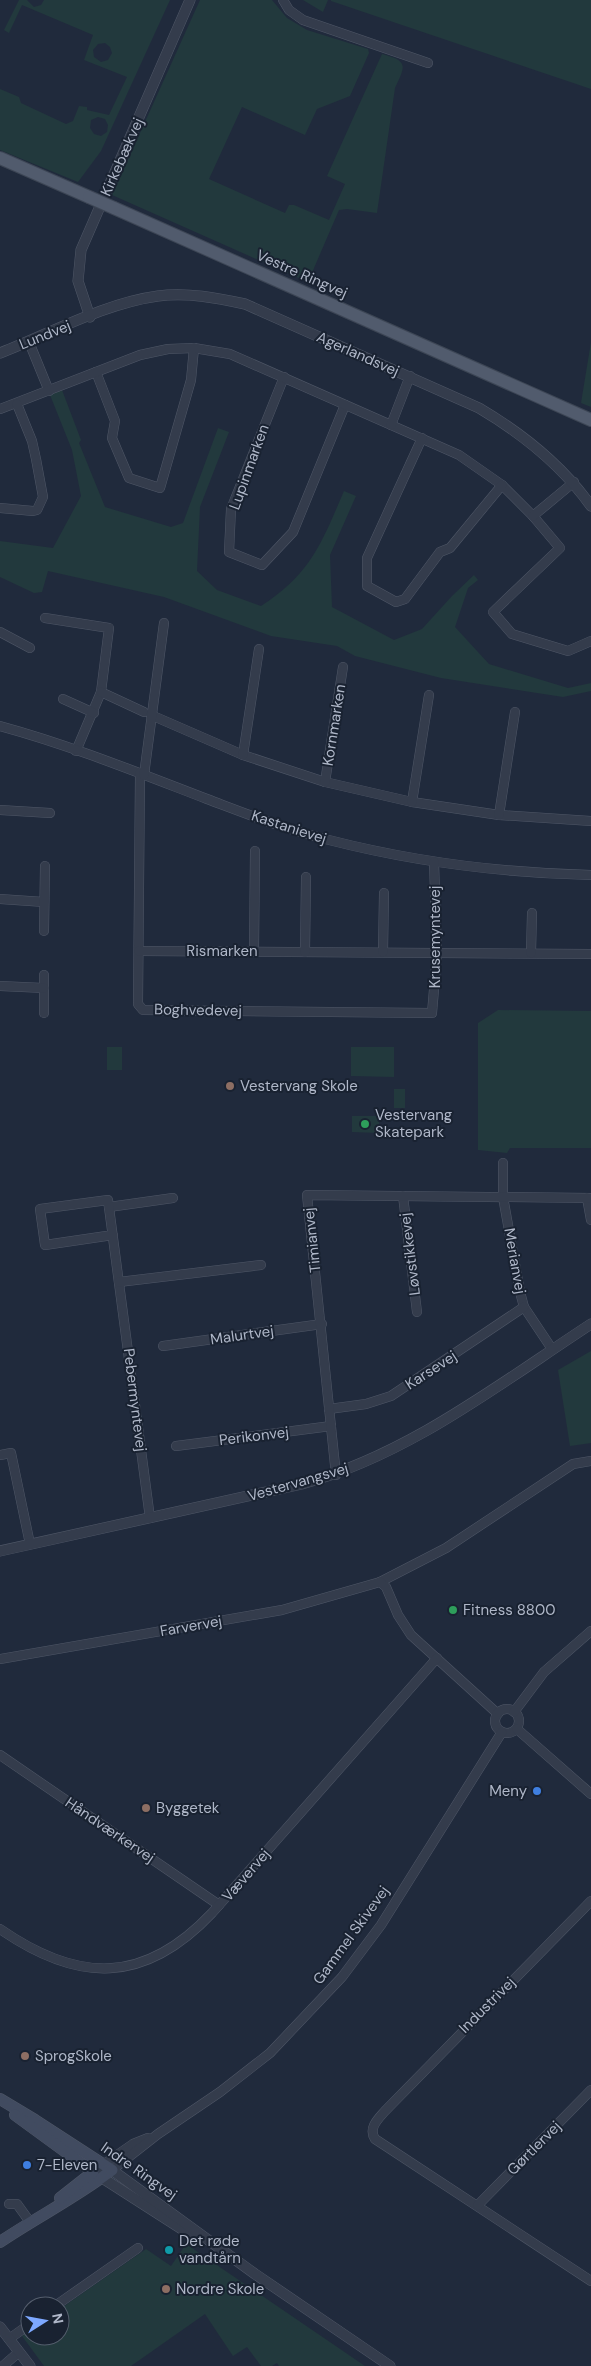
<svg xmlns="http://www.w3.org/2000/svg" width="591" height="2366" font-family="'DM Sans',sans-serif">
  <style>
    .green { fill: #22393d; fill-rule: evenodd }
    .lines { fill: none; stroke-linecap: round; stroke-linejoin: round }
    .minor-casing { stroke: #4f5767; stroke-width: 10 }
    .tertiary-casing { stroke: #4f5767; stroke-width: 11 }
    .secondary-casing { stroke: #4f5767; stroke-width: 12 }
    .primary-casing { stroke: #3d4655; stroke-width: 14 }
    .minor { stroke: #343c4c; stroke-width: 9 }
    .tertiary { stroke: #343c4c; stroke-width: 10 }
    .secondary { stroke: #414b60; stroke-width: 11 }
    .primary { stroke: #515b6d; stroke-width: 12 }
    .primary-bridge-casing { stroke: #3d4655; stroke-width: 14; stroke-linecap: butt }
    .primary-bridge { stroke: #515b6d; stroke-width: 12 }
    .education-dot { fill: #8d6e63; stroke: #192231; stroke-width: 2 }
    .leisure-dot { fill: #2e9e5b; stroke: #192231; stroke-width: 2 }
    .shop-dot { fill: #3f7fe0; stroke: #192231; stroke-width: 2 }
    .culture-dot { fill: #0f9aa8; stroke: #192231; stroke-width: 2 }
    .labels { text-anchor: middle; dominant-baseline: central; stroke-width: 4; stroke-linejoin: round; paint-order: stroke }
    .street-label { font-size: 15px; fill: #afb7c8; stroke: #192231 }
    .poi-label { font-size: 15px; fill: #afb7c8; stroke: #192231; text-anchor: start }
  </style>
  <rect width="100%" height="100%" fill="#202a3c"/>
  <g class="green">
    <path d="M 19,0 L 27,0 L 34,7 L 41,5 L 44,0 L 170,0 L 101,151 L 78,182 L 0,150 L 0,89 L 19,97 L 21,103 L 66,124 L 73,121 L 79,106 L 87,107 L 87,110 L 109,115 L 127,77 L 84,60 L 93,35 L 22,5 L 9,33 L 4,30 ZM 105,43 L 110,47 L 112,53 L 108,60 L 101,62 L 94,57 L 93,50 L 98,44 ZM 98,117 L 105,119 L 108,125 L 107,132 L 101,136 L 94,134 L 90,128 L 91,120 Z"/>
    <path d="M 200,0 L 272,0 L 287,18 L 307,30 L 368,49 L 369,53 L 350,96 L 317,109 L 305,135 L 242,107 L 209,179 L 285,213 L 289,205 L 294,205 L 329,220 L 345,184 L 327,176 L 382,54 C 408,61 406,65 395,88 L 377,213 L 347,209 L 339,210 L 308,282 L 112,195 Z"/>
    <path d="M 303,0 L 328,0 L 323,12 Z"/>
    <path d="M 331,0 L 591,0 L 591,89 L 331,1 Z"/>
    <path d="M 591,342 L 591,407 L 581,403 Z"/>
    <path d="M 62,390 L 81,440 L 79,443 L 105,507 L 171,527 L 183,523 L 218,428 L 229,432 L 200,507 L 197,571 L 217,590 L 261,606 C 311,574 322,542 344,491 L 356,496 L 330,555 L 332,607 L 394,640 L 422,629 L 452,596 L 474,575 L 478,580 L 468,588 L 455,627 L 489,664 L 568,688 L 591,683 L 591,691 L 563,697 L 441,678 L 355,656 L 337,646 L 271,636 L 164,597 L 48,571 L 42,592 L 34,593 L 0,577 L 0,541 L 53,548 L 81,496 L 72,450 L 50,395 Z"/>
    <path d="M 498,1010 L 591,1011 L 591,1148 L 510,1148 L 507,1153 L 478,1150 L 478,1023 Z"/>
    <rect x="107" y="1047" width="15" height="23"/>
    <path d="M 351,1047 L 394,1047 L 394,1077 L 351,1076 Z"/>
    <rect x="394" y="1089" width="11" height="19"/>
    <path d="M 352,1116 L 379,1116 L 379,1133 L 352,1132 Z"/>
    <path d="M 591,1351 L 591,1443 L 570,1446 L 558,1370 Z"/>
    <path d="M 186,2244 L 365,2366 L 279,2366 L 277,2363 L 272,2366 L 261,2366 L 247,2347 L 233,2356 L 205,2314 L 131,2366 L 44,2366 L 22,2336 L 30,2330 L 30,2336 L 60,2336 L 60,2309 L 146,2249 L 171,2266 Z"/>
  </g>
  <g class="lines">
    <g class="minor-casing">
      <g id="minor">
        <path d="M 283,0 L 289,10 L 303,20 L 428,63"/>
        <path d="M 29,342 L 49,391"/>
        <path d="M 96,372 L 115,421 L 112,438 L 129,478 L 160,488 L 191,380 L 194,348"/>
        <path d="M 284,377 L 231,509 L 229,552 L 262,565 L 293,532 L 345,405"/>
        <path d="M 0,409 L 140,355 L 168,349 L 194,348 L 230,354 L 459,455 L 502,485 L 533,516 L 560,548 L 493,612 L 512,634 L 568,651 L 591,641"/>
        <path d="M 391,425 L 410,376"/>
        <path d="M 422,438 L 367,558 L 367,586 L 396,602 L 405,599 L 440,552 L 450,548 L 502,485"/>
        <path d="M 0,508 L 33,511 L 37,510 L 43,497 L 36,459 L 32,441 L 17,404"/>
        <path d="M 533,516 L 574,482"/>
        <path d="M 45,618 L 109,628 L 101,692 L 76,751"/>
        <path d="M 0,632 L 30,648"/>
        <path d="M 101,692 L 144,712"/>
        <path d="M 63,699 L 94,713"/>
        <path d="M 151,715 L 243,755 L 325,782 L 412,802 L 499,815 L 591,821"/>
        <path d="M 0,726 C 70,745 139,773 207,799 C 247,814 287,830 329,840 C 415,862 503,873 591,875"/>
        <path d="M 243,755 L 259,649"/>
        <path d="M 140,773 L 138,1004 L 143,1010 L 432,1013 L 437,954 L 434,862"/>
        <path d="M 144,775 L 164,623"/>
        <path d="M 325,782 L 343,667"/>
        <path d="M 412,802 L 429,695"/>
        <path d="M 0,810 L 50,813"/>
        <path d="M 499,815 L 515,712"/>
        <path d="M 0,899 L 44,902"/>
        <path d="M 44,931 L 45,866"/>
        <path d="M 139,951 L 591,954"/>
        <path d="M 254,952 L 255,851"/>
        <path d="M 305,952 L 306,877"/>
        <path d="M 383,952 L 384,893"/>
        <path d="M 531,953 L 532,913"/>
        <path d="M 44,975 L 44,1013"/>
        <path d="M 0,986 L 44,988"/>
        <path d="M 503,1163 L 503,1197 L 520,1292 L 524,1307 L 552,1349"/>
        <path d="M 403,1196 L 417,1312"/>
        <path d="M 587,1198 L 591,1220"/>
        <path d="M 109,1207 L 173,1198"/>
        <path d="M 113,1235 L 45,1245 L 40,1209 L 108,1200 L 150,1518"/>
        <path d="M 119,1282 L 261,1265"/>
        <path d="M 163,1346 L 322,1324"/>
        <path d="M 329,1409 L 366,1404 L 391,1396 L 524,1307"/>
        <path d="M 176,1446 L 331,1426"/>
        <path d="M 0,1455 L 11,1453 L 30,1544"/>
        <path d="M 336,1475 L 307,1195 L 591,1198"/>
        <path d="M 380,1582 L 446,1548 L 573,1464 L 591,1461"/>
        <path d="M 0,1659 L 282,1610 L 380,1582 L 386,1587 L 398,1615 L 411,1635 L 498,1714"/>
        <circle cx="507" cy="1721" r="12"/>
        <path d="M 514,1712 L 544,1672 L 591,1631"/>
        <path d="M 517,1729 L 591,1794"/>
        <path d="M 0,1755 L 219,1905"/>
        <path d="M 591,1901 L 385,2111 C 378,2119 368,2128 375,2139 L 591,2281"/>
        <path d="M 0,1929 C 78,1983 144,1985 212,1913 L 437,1658"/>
        <path d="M 104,2164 L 133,2144 L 148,2138"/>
        <path d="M 112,2170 L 158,2134 L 220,2092 L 270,2053 L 342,1977 L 381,1925 L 502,1732"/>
        <path d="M 9,2204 L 17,2204 L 30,2222"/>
        <path d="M 478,2205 L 591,2090"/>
        <path d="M 55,2306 L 138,2248"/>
        <path d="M 9,2339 L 30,2324"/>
        <path d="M 3,2366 L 19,2352"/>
      </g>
    </g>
    <g class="tertiary-casing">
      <g id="tertiary">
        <path d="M 90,317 L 78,281 L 81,250 L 190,0"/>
        <path d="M 0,353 C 49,334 105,303 158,296 C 187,292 217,298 245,304 L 479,408 C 523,434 561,464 591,506"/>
        <path d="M 0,1551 L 302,1484 C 410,1454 499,1384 591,1324"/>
        <path d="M 104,2164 L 93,2172 L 199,2240"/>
        <path d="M 112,2170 L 255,2274 L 390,2366"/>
        <path d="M 0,2327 L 30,2366"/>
      </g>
    </g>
    <g class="secondary-casing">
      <g id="secondary">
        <path d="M 0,2099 L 35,2120 L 112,2170 C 77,2197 37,2217 0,2242"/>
        <path d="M 15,2115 L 93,2172 L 60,2198"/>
      </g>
    </g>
    <g class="primary-casing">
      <g id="primary">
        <path d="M 0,158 L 89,197"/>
        <path d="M 114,208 L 591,420"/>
      </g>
    </g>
    <use href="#minor" class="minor"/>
    <use href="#tertiary" class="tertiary"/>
    <use href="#secondary" class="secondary"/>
    <use href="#primary" class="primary"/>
    <g class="primary-bridge-casing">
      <path id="primary-bridge" d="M 89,197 L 114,208"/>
    </g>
    <use href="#primary-bridge" class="primary-bridge"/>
  </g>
  <g class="education-dot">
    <circle cx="230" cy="1086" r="5"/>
    <circle cx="146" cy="1808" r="5"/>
    <circle cx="25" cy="2056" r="5"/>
    <circle cx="166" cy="2289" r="5"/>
  </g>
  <g class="leisure-dot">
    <circle cx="365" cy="1124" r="5"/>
    <circle cx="453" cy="1610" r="5"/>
  </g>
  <g class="shop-dot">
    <circle cx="537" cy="1791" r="5"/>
    <circle cx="27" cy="2165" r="5"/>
  </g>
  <circle class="culture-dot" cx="169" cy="2250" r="5"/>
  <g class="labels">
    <g class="street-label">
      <text transform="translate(122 157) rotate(-66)">Kirkebækvej</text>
      <text transform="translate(302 274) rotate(24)">Vestre Ringvej</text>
      <text transform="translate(45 335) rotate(-22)">Lundvej</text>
      <text transform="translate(358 354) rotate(24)">Agerlandsvej</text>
      <text transform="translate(249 467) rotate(-70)">Lupinmarken</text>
      <text transform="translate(334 725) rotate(-81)">Kornmarken</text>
      <text transform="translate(289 827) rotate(18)">Kastanievej</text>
      <text transform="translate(435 937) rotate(-90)">Krusemyntevej</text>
      <text x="222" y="951">Rismarken</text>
      <text transform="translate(198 1010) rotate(1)">Boghvedevej</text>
      <text transform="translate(312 1240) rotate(-96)">Timianvej</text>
      <text transform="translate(410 1254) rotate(-97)">Løvstikkevej</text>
      <text transform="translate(515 1261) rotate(80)">Merianvej</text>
      <text transform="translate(242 1335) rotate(-8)">Malurtvej</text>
      <text transform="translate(431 1370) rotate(-33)">Karsevej</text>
      <text transform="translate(135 1400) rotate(83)">Pebermyntevej</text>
      <text transform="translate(254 1436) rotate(-7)">Perikonvej</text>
      <text transform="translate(298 1482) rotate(-16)">Vestervangsvej</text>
      <text transform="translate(191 1626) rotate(-10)">Farvervej</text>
      <text transform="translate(110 1830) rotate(34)">Håndværkervej</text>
      <text transform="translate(246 1875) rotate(-49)">Vævervej</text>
      <text transform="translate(351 1935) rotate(-54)">Gammel Skivevej</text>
      <text transform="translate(487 2005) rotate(-45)">Industrivej</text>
      <text transform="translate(534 2148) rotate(-45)">Gørtlervej</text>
      <text transform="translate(139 2171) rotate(35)">Indre Ringvej</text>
    </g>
    <g class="poi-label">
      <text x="240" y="1086">Vestervang Skole</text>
      <text x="375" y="1115">Vestervang<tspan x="375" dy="17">Skatepark</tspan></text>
      <text x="463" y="1610">Fitness 8800</text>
      <text x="527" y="1791" text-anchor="end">Meny</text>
      <text x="156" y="1808">Byggetek</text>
      <text x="35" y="2056">SprogSkole</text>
      <text x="37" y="2165">7-Eleven</text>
      <text x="179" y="2241">Det røde<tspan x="179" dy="17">vandtårn</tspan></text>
      <text x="176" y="2289">Nordre Skole</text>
    </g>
  </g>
  <g transform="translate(45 2321) rotate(79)"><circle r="24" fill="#192231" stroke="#555e6d"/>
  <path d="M0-4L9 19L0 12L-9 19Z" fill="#7da8ff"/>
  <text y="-8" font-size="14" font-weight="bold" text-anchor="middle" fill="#afb7c8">N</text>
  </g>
</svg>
